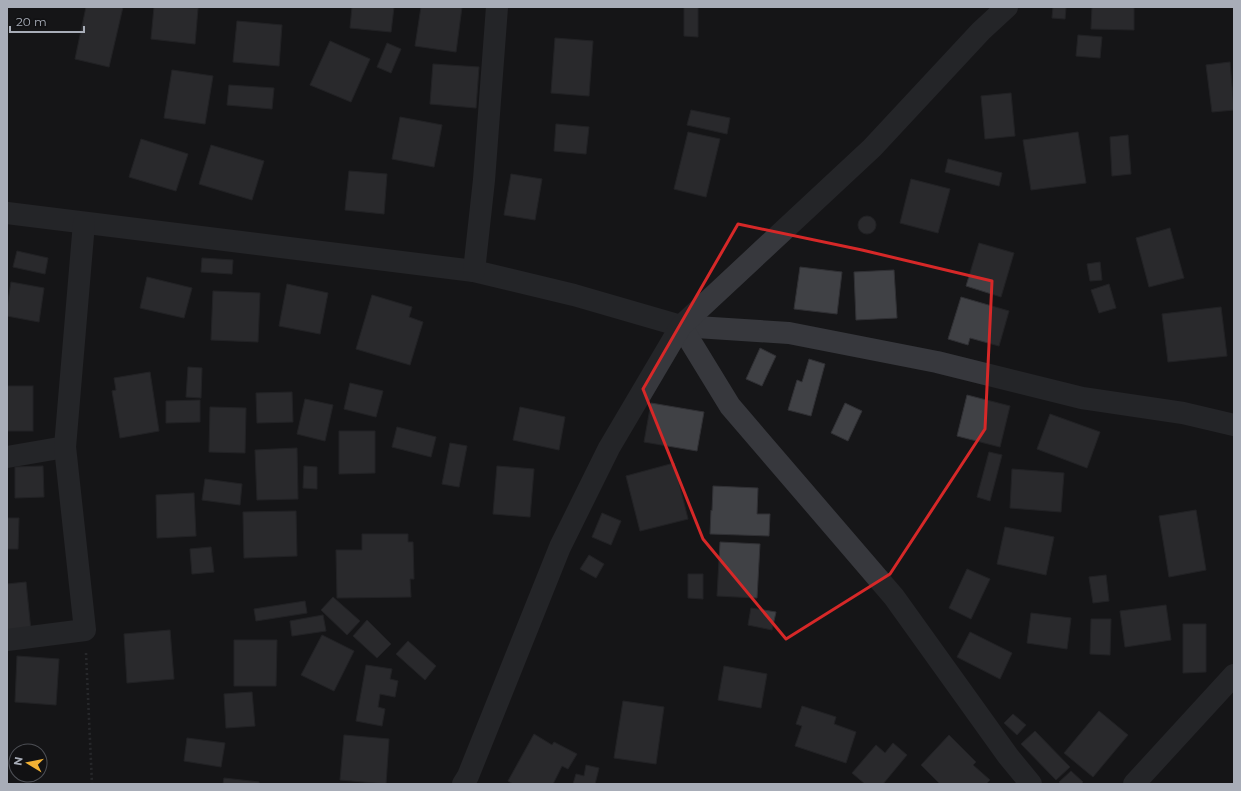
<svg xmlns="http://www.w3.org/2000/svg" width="1241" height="791" font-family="Montserrat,sans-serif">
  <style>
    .building { fill: #404145; stroke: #303034 }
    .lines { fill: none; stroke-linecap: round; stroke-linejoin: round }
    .path { stroke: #3d3f44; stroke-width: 2.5; stroke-dasharray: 2 3; stroke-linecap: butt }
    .minor { stroke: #37383d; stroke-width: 22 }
    .marked { fill: none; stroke: #d62828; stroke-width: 3; stroke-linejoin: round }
  </style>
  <rect width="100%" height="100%" fill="#161618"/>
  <g class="building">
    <path d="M 86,7 L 123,7 L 109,67 L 75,59 Z"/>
    <path d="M 154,7 L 198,8 L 195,44 L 151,39 Z"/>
    <path d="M 352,7 L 394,7 L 391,32 L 350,28 Z"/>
    <path d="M 421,7 L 462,7 L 456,52 L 415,46 Z"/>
    <path d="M 684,7 L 698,7 L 698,37 L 684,36 Z"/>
    <path d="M 1053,7 L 1066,7 L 1065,19 L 1052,18 Z"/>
    <path d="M 1092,7 L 1134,7 L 1134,30 L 1091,29 Z"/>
    <path d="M 237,21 L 282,25 L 279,66 L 233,62 Z"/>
    <path d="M 1078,35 L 1102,37 L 1100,58 L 1076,56 Z"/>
    <path d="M 555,38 L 593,41 L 589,96 L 551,93 Z"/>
    <path d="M 330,41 L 370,59 L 351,102 L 310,85 Z"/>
    <path d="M 387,43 L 401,49 L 391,73 L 377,67 Z"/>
    <path d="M 1230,62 L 1234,110 L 1212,112 L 1206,65 Z"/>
    <path d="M 433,64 L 479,67 L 476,108 L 430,104 Z"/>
    <path d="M 172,70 L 213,76 L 205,124 L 164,118 Z"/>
    <path d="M 229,85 L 274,88 L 272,109 L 227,105 Z"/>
    <path d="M 1011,93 L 1015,136 L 985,139 L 981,96 Z"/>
    <path d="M 691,110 L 730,118 L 727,134 L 687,125 Z"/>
    <path d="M 400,117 L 442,125 L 434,167 L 392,159 Z"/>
    <path d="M 556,124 L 589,127 L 586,154 L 554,151 Z"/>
    <path d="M 688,132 L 720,139 L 706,197 L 674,189 Z"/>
    <path d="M 1078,132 L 1086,183 L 1031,190 L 1023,140 Z"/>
    <path d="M 1128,135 L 1131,174 L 1112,176 L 1110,137 Z"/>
    <path d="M 141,139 L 188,154 L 176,191 L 129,177 Z"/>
    <path d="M 211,145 L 264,161 L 252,200 L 199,184 Z"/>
    <path d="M 948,159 L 1002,173 L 999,186 L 945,172 Z"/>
    <path d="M 349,171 L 387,174 L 384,214 L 345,210 Z"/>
    <path d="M 511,174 L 542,179 L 535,220 L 504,215 Z"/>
    <path d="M 911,179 L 950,189 L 938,233 L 900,223 Z"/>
    <circle cx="867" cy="225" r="9"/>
    <path d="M 1170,228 L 1184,278 L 1149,287 L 1136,238 Z"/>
    <path d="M 979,243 L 1014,253 L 1001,297 L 966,286 Z"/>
    <path d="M 17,251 L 48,258 L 45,274 L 13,267 Z"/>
    <path d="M 202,258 L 233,260 L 232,274 L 201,272 Z"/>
    <path d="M 1100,262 L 1102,280 L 1090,281 L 1087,264 Z"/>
    <path d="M 800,267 L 842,272 L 837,314 L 794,309 Z"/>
    <path d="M 894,270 L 897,318 L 856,320 L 854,272 Z"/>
    <path d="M 147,277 L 192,288 L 184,318 L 140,308 Z"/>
    <path d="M 11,282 L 44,288 L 39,322 L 7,316 L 7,307 Z"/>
    <path d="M 287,284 L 328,293 L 320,334 L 279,326 Z"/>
    <path d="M 1109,284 L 1116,308 L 1099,313 L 1091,290 Z"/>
    <path d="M 213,291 L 260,293 L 258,342 L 211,340 Z"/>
    <path d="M 372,295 L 412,307 L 409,317 L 423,322 L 410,365 L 356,349 Z"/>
    <path d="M 961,297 L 1009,311 L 999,346 L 970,338 L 968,345 L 948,339 Z"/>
    <path d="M 1221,307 L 1227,356 L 1168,362 L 1162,314 Z"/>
    <path d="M 760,348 L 776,356 L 762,386 L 746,379 Z"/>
    <path d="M 809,359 L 825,364 L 811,416 L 788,410 L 797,380 L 802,382 Z"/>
    <path d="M 188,367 L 202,368 L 201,398 L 186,397 Z"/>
    <path d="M 150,372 L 159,431 L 120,438 L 112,391 L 116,390 L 114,378 Z"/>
    <path d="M 350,383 L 383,391 L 376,417 L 344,409 Z"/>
    <rect x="7" y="386" width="26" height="45"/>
    <path d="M 292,392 L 293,422 L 257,423 L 256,393 Z"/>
    <path d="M 967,395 L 1010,406 L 1000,447 L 957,436 Z"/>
    <path d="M 305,399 L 333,405 L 325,441 L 297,434 Z"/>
    <path d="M 200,400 L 200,422 L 166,423 L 166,401 Z"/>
    <path d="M 651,403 L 704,412 L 697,451 L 644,442 Z"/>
    <path d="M 845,403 L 862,411 L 848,441 L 831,433 Z"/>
    <path d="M 210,407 L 246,408 L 245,453 L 209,452 Z"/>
    <path d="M 520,407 L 565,417 L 559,450 L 513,440 Z"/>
    <path d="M 1050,414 L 1100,432 L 1087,468 L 1037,449 Z"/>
    <path d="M 397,427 L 436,437 L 431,457 L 392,447 Z"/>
    <path d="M 339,431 L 375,431 L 375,473 L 339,474 Z"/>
    <path d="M 450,443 L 467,446 L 459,487 L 442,484 Z"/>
    <path d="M 297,448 L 298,499 L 257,500 L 255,450 Z"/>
    <path d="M 989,452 L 1002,455 L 990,501 L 977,497 Z"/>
    <path d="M 674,463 L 688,519 L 640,531 L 626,476 Z"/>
    <path d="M 43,466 L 44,497 L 15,498 L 15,467 Z"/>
    <path d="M 304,466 L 317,467 L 317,489 L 303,488 Z"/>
    <path d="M 497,466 L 534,469 L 530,517 L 493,514 Z"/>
    <path d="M 1012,469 L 1064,473 L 1061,512 L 1010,508 Z"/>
    <path d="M 205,479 L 242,484 L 240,505 L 202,500 Z"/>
    <path d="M 713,486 L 758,488 L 757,514 L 770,514 L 769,536 L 710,534 L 711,510 L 712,511 Z"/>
    <path d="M 194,493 L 196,536 L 157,538 L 156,495 Z"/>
    <path d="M 1196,510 L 1206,570 L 1169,577 L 1159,516 Z"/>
    <path d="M 296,511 L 297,556 L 244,558 L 243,512 Z"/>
    <path d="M 602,513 L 621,521 L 611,545 L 592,537 Z"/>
    <path d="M 7,518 L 19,518 L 18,549 L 7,549 Z"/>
    <path d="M 1005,527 L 1054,537 L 1046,575 L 997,564 Z"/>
    <path d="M 362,534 L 408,534 L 408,542 L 413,542 L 414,579 L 410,579 L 411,597 L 337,598 L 336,550 L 362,550 Z"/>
    <path d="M 720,542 L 760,544 L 757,598 L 717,596 Z"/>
    <path d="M 211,547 L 214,572 L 192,574 L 190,549 Z"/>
    <path d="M 589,555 L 604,564 L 596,578 L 580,569 Z"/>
    <path d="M 967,569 L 990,579 L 971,619 L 949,608 Z"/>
    <path d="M 688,574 L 703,574 L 703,599 L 688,598 Z"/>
    <path d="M 1106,575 L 1109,601 L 1093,603 L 1089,577 Z"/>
    <path d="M 26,582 L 31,631 L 7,633 L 7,584 Z"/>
    <path d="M 333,597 L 360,621 L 347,635 L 321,610 Z"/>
    <path d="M 305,601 L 307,613 L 256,621 L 254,609 Z"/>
    <path d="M 1166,605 L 1171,640 L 1125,647 L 1120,611 Z"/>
    <path d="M 751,608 L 776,612 L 772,630 L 748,625 Z"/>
    <path d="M 1031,613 L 1071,618 L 1067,649 L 1027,643 Z"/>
    <path d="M 323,615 L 326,631 L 292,636 L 290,621 Z"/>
    <path d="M 1091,619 L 1111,619 L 1110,655 L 1090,654 Z"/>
    <path d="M 367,620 L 391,644 L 377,658 L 353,636 Z"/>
    <path d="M 1183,624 L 1206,624 L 1206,672 L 1183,673 Z"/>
    <path d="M 170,630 L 174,679 L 127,683 L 124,634 Z"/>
    <path d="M 970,632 L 1012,653 L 1000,679 L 957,657 Z"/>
    <path d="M 322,635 L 354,651 L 334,691 L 301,675 Z"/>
    <path d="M 234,640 L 277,640 L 276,686 L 234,686 Z"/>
    <path d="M 408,641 L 436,666 L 425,680 L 396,654 Z"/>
    <path d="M 17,656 L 59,659 L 56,705 L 15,702 Z"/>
    <path d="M 366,665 L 392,669 L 390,679 L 398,681 L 395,697 L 380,694 L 378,707 L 385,709 L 382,726 L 356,721 Z"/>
    <path d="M 724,666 L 767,674 L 761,708 L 718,700 Z"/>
    <path d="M 252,692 L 255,726 L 226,728 L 224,694 Z"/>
    <path d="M 623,701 L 664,707 L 656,764 L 614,758 Z"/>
    <path d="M 802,706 L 836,717 L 834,724 L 856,732 L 846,763 L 795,746 L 802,726 L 796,724 Z"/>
    <path d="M 1099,711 L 1128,735 L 1093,777 L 1064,753 Z"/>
    <path d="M 1013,714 L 1026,725 L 1017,735 L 1004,723 Z"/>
    <path d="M 1035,731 L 1070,767 L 1056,780 L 1021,744 Z"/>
    <path d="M 534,734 L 552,745 L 554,742 L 577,754 L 568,769 L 562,766 L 553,784 L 513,784 L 508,781 Z"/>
    <path d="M 344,735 L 389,739 L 386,784 L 340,780 Z"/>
    <path d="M 949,735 L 976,762 L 973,765 L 990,780 L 986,784 L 940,784 L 921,765 Z"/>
    <path d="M 187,738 L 225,743 L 221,767 L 184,761 Z"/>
    <path d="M 893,743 L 907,755 L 883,784 L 865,784 L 852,773 L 876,745 L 885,753 Z"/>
    <path d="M 586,765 L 599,768 L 595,784 L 573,784 L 576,774 L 584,776 Z"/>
    <path d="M 1071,771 L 1083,782 L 1081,784 L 1061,784 L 1059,782 Z"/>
    <path d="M 224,778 L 259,782 L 259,784 L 223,784 Z"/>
  </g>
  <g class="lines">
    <path class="path" d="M 86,653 L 92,784"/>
    <g class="minor">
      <path d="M 7,213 L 474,271 L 574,295 L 681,326 L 789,333 L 937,362 L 1082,398 L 1183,413 L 1234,425"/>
      <path d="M 474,271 L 484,180 L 497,7"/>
      <path d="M 681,326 L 730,406 L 894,597 L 1008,756 L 1031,784"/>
      <path d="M 7,457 L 65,447"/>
      <path d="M 7,640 L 85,630 L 65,447 L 84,223"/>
      <path d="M 463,784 L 468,776 L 560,547 L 609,448 L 681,326 L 872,148 L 981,31 L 1007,7"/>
      <path d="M 1134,784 L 1234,675"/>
    </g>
  </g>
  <path d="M0 0H1241V791H0ZM 738,224 L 862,250 L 992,281 L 985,429 L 890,574 L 786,639 L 703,539 L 643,389 Z" fill="#161618" fill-opacity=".55" fill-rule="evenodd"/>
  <path class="marked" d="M 738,224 L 862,250 L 992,281 L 985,429 L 890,574 L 786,639 L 703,539 L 643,389 Z"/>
  <rect width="1241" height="791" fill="none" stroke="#a8adb8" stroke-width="16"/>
  <g transform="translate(28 763) rotate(280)"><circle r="19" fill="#111113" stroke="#4d4f55"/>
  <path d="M0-3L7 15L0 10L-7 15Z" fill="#f2b134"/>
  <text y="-6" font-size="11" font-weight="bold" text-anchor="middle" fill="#a8adb8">N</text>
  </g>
  <path d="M10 26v6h74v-6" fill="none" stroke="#a8adb8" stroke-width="2"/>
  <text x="16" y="26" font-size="12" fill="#a8adb8" stroke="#111113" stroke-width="3" paint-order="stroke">20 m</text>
</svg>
